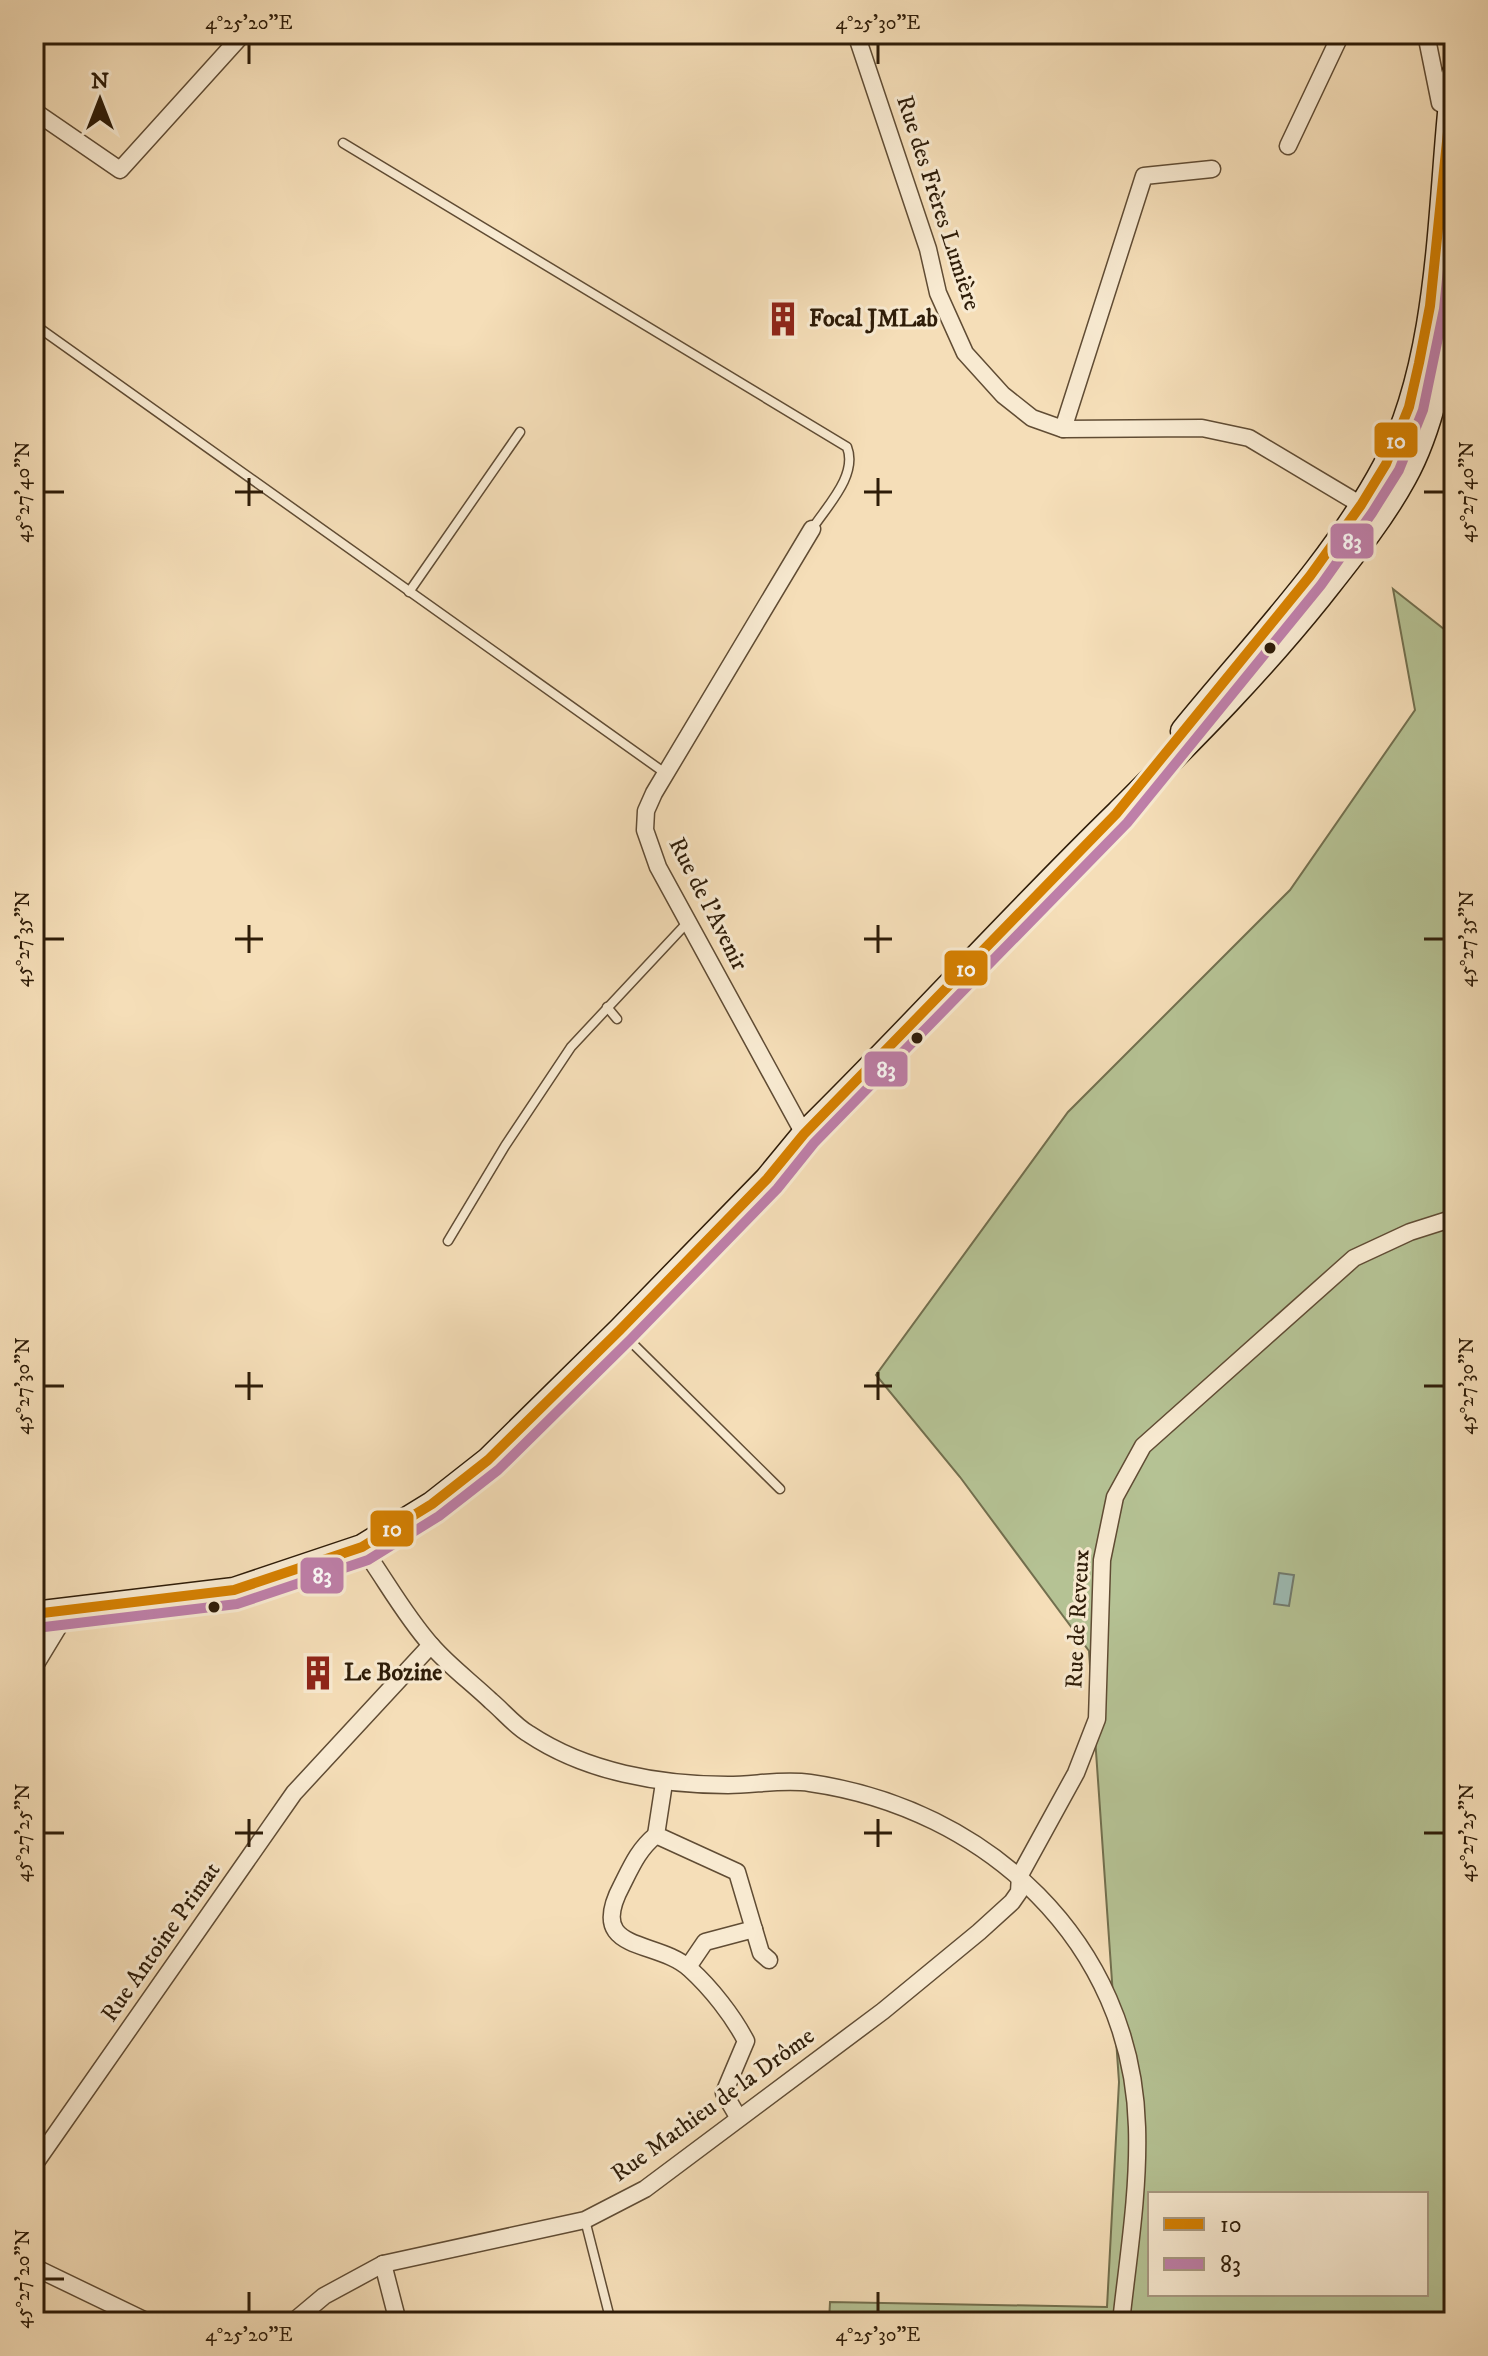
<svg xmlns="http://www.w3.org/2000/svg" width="1488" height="2356" font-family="'IM FELL DW Pica',serif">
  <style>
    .green { fill: #b5c294; stroke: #726f4e; stroke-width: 2; fill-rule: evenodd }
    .water { fill: #9dbbb3; stroke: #717b6f; stroke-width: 2 }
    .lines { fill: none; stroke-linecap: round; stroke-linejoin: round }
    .service-casing { stroke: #604c34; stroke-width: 11 }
    .minor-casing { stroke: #604c34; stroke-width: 19 }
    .secondary-casing { stroke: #2e1c08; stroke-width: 27 }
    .service { stroke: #f8ead1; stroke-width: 8 }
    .minor { stroke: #f8ead1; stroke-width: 16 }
    .secondary { stroke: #f8ead1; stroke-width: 24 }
    .bus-1-casing { stroke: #f8ead1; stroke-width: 16 }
    .bus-2-casing { stroke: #f8ead1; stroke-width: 16 }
    .bus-1 { stroke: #d58001; stroke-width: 10 }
    .bus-2 { stroke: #be7fa9; stroke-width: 10 }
    .ticks { fill: none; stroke: #2e1c08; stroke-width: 3 }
    .bus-dot { fill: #2e1c08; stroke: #f8ead1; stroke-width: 3 }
    .labels { text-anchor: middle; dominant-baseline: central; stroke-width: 6; stroke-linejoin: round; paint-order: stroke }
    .street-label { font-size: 24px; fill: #2e1c08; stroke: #f8ead1 }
    .poi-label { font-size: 24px; font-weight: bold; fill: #2e1c08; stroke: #f8ead1; text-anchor: start }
    .line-badge { stroke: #f8ead1; stroke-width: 3 }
    .badge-label { font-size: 22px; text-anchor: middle; font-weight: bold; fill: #fff }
    .neatline { fill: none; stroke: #2e1c08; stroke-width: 3 }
    .ticks-label { font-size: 20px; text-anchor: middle; fill: #2e1c08 }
  </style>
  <rect width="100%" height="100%" fill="#f5deb8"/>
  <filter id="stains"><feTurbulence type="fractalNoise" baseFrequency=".0025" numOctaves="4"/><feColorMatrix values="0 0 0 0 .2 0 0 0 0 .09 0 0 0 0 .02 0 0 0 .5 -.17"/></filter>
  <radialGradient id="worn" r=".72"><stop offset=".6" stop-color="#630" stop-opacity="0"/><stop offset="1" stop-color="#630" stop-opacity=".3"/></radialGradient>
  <path class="green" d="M 1393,589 L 1454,637 L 1454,2322 L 829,2322 L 830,2302 L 1107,2307 L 1119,2082 L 1089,1651 L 960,1477 L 876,1375 L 1068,1112 L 1290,890 L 1415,710 ZM 1150,2194 L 1426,2194 L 1426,2294 L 1150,2294 Z"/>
  <path class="water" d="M 1279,1573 L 1294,1575 L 1289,1606 L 1274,1604 Z"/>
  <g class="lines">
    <g class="service-casing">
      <g id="service">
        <path d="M 343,143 L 847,447 C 858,475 827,506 812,529"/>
        <path d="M 35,325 L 665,773"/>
        <path d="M 409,592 L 520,432"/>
        <path d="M 34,715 L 38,751"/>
        <path d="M 607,1007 L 617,1019"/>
        <path d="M 448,1241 L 505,1146 L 571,1047 L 686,924"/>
        <path d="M 621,1332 L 780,1489"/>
        <path d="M 585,2220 L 611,2322"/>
      </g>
    </g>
    <g class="minor-casing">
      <g id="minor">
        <path d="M 856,34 L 928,249 L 938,293 L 965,353 L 1003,395 L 1032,418 L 1063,429 L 1202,428 L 1249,438 L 1368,509"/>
        <path d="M 1426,34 L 1440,103 L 1454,110"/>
        <path d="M 34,111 L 120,170 L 243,34"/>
        <path d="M 1288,146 L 1341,34"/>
        <path d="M 1063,429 L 1144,176 L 1212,169"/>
        <path d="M 804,1134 L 658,867 L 645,830 L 646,811 L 654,793 L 812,529"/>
        <path d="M 362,1547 C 385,1579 405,1616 431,1645 C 448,1665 471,1682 491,1701 C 503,1711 515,1726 529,1734 C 586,1772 660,1785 728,1785 C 754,1785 783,1779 810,1783 C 986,1808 1132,1942 1137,2127 C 1139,2192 1128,2258 1121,2322"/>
        <path d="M 34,1667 L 68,1611"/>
        <path d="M 664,1783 L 656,1835 L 737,1872 L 761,1953 L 769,1960"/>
        <path d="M 656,1835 C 639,1849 632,1865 622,1885 C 585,1954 656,1938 690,1969 C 711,1988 733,2016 746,2041 L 724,2093 L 738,2117"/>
        <path d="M 688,1967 L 705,1942 L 754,1929"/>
        <path d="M 34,2165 L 294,1793 L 431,1645"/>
        <path d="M 383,2264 L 398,2322"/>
        <path d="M 34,2267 L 148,2322"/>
        <path d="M 293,2322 L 324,2296 L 383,2264 L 585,2220 L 645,2189 L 883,2011 L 979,1932 L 1012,1902 L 1019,1892 L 1020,1875 L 1076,1773 L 1097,1719 L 1102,1560 L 1115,1497 L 1143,1446 L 1354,1258 L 1410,1232 L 1454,1218"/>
      </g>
    </g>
    <g class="secondary-casing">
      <g id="secondary">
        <path d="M 1183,731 C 1252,646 1333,564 1385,466 C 1444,354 1439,198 1454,74"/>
        <path d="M 34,1614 L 234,1590 L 362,1547 L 432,1504 L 488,1460 L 620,1330 L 767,1179 L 804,1134 C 911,1029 1011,917 1118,813 C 1191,740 1255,677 1320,596 C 1350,558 1381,520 1404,478 C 1434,424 1444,357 1454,297"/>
      </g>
    </g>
    <use href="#service" class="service"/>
    <use href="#minor" class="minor"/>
    <use href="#secondary" class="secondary"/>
    <g class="bus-1-casing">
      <path id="bus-1" d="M 34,1614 L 234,1590 L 362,1547 L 432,1504 L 488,1460 L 620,1330 L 767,1179 L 804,1134 L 1116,814 L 1310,576 L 1361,505 L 1386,464 L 1409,407 L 1419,363 L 1430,306 L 1454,74"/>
    </g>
    <g class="bus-2-casing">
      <path id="bus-2" d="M 36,1628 L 237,1604 L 368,1560 L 439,1516 L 498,1470 L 630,1340 L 777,1189 L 814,1143 L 1127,823 L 1321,585 L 1372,513 L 1399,470 L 1423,410 L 1444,309 L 1454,210"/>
    </g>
    <use href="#bus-1" class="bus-1"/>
    <use href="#bus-2" class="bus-2"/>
  </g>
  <path class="ticks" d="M 249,44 L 249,64M 878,44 L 878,64M 249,478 L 249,506M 878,478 L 878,506M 44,492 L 64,492M 235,492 L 263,492M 864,492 L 892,492M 1424,492 L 1444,492M 249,925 L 249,953M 878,925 L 878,953M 44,939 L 64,939M 235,939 L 263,939M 864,939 L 892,939M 1424,939 L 1444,939M 249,1372 L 249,1400M 878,1372 L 878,1400M 44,1386 L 64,1386M 235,1386 L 263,1386M 864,1386 L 892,1386M 1424,1386 L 1444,1386M 249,1819 L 249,1847M 878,1819 L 878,1847M 44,1833 L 64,1833M 235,1833 L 263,1833M 864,1833 L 892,1833M 1424,1833 L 1444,1833M 44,2279 L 64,2279M 249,2292 L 249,2312M 878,2292 L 878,2312"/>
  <defs>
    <g id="building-bare" transform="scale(2.76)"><path d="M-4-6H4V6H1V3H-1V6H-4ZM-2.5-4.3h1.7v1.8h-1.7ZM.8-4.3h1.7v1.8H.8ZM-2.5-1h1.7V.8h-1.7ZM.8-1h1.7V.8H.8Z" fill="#8f2418" stroke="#f8ead1" stroke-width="2.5" paint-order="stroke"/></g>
  </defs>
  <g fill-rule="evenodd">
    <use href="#building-bare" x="783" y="319"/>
    <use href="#building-bare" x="318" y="1673"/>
  </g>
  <g class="bus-dot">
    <circle cx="1270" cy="648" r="7"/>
    <circle cx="917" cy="1038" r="7"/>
    <circle cx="214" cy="1607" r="7"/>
  </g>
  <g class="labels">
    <g class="street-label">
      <text transform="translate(938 203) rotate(72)">Rue des Frères Lumière</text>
      <text transform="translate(708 904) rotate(63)">Rue de l'Avenir</text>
      <text transform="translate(1078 1619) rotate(-87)">Rue de Reveux</text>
      <text transform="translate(161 1942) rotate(-55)">Rue Antoine Primat</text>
      <text transform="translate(713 2105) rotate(-36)">Rue Mathieu de la Drôme</text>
    </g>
    <g class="poi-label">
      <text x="809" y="319">Focal JMLab</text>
      <text x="344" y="1673">Le Bozine</text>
    </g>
  </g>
  <g class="line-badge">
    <rect x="1373" y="421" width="46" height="38" rx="8" fill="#d58001"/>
    <rect x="1329" y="522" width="46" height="38" rx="8" fill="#be7fa9"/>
    <rect x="943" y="949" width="46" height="38" rx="8" fill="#d58001"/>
    <rect x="863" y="1050" width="46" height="38" rx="8" fill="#be7fa9"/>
    <rect x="369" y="1509" width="46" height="39" rx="8" fill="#d58001"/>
    <rect x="299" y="1556" width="46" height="39" rx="8" fill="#be7fa9"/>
  </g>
  <g class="badge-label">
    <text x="1396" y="448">10</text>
    <text x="1352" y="549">83</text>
    <text x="966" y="976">10</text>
    <text x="886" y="1077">83</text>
    <text x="392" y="1536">10</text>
    <text x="322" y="1583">83</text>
  </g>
  <rect width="1488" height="2356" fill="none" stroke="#f5deb8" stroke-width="88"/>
  <rect x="1148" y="2192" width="280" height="104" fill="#f8ead1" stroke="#a79881" stroke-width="2"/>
  <rect x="1164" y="2218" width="40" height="12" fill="#d58001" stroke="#a79881" stroke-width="2"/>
  <text x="1220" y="2232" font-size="24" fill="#2e1c08">10</text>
  <rect x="1164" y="2258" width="40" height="12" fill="#be7fa9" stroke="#a79881" stroke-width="2"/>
  <text x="1220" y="2272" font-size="24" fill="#2e1c08">83</text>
  <g transform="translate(100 100)" stroke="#f8ead1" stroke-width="6" paint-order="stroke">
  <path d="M0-6L14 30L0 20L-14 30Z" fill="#2e1c08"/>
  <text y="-12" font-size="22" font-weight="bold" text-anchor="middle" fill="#2e1c08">N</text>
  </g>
  <rect x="44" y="44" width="1400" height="2268" class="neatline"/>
  <g class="ticks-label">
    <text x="249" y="29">4°25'20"E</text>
    <text x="878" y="29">4°25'30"E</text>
    <text transform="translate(22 492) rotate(-90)" y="7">45°27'40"N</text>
    <text transform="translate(1466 492) rotate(-90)" y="7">45°27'40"N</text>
    <text transform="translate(22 939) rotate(-90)" y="7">45°27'35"N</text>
    <text transform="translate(1466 939) rotate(-90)" y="7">45°27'35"N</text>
    <text transform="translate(22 1386) rotate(-90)" y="7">45°27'30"N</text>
    <text transform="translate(1466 1386) rotate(-90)" y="7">45°27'30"N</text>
    <text transform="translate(22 1833) rotate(-90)" y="7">45°27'25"N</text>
    <text transform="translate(1466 1833) rotate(-90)" y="7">45°27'25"N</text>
    <text transform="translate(22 2279) rotate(-90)" y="7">45°27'20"N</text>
    <text x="249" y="2341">4°25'20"E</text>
    <text x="878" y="2341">4°25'30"E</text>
  </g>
  <rect width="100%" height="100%" filter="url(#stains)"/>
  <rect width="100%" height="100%" fill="url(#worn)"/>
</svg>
